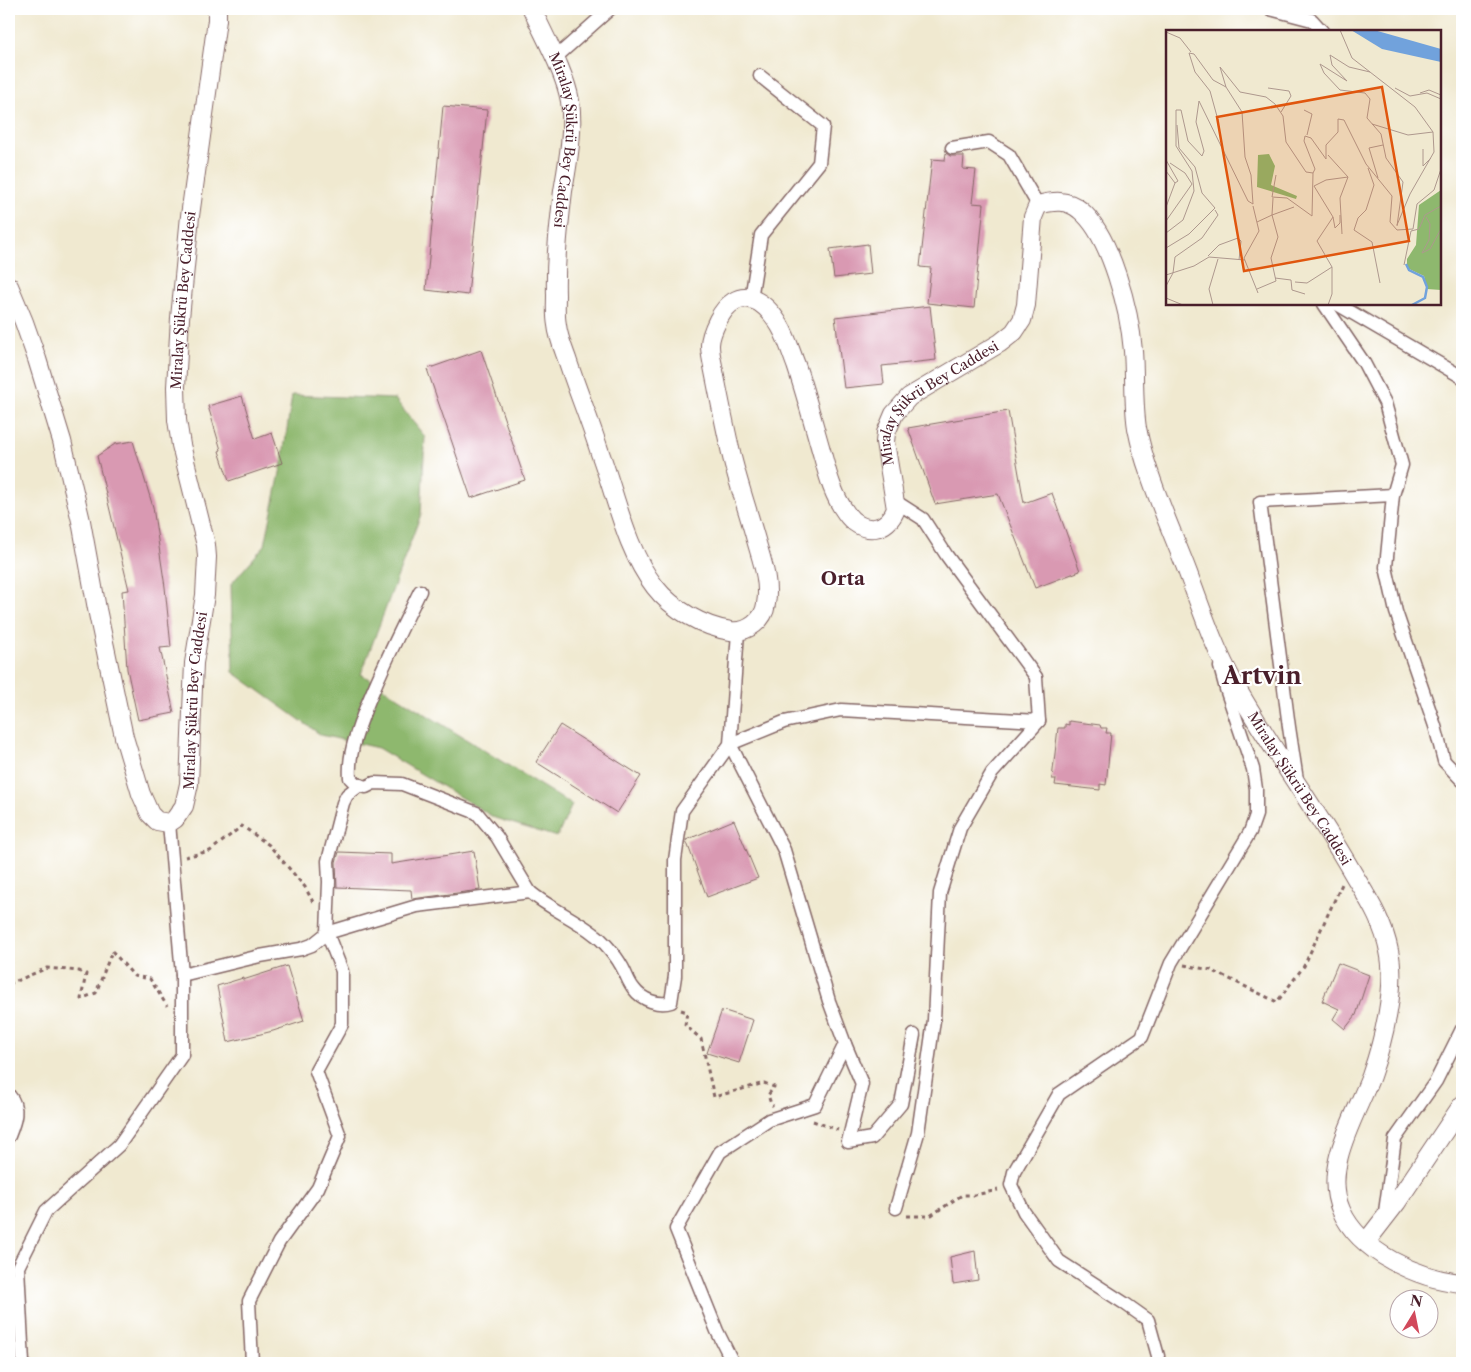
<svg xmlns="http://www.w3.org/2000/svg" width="1471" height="1372" font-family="'Libre Caslon Text',serif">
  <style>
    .forest { fill: #8eb86e; stroke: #6c6c4c }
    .building { fill: #d999b2 }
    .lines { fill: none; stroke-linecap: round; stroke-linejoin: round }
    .street-casing { stroke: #846665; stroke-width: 15 }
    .secondary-casing { stroke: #846665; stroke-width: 20 }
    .path { stroke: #846665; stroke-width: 3; stroke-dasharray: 4 4; stroke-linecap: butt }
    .street { stroke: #fff; stroke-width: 12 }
    .secondary { stroke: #fff; stroke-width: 18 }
    .labels { text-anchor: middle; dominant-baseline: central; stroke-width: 4.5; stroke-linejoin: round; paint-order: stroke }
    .street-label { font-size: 14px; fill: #4a1f2b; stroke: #fff }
    .district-label { font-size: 19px; font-weight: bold; fill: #4a1f2b; stroke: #fff }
    .town-label { font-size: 24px; font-weight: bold; fill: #4a1f2b; stroke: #fff }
    .inset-river { fill: none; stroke: #71a2dc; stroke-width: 2.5 }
    .inset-road { fill: none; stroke: #ae988e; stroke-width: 1 }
    .view { fill: #e0560e; fill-opacity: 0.15; stroke: #e0560e; stroke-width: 2.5 }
    .inset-edge { fill: none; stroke: #4a1f2b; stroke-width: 2.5 }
  </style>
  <rect width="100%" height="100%" fill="#fff"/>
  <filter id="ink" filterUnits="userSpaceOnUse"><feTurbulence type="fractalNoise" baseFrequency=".02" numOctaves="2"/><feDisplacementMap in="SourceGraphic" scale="10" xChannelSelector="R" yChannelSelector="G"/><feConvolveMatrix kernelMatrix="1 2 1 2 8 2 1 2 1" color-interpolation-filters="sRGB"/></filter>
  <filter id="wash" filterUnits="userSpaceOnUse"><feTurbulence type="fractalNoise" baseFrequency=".0096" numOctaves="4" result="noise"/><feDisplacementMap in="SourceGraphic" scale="20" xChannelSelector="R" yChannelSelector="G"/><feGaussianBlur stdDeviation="1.12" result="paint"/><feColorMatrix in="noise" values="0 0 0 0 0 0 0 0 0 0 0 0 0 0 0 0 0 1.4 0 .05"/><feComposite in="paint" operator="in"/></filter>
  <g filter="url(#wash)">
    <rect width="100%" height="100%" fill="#f0e9d0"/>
    <path class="forest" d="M 292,395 L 395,399 L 425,437 L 421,514 L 361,674 L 572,805 L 557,837 L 495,818 L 378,748 L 321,735 L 233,672 L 231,584 L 265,545 L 282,463 Z"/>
    <g id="blocks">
      <g class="building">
        <path d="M 443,106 L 487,110 L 468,295 L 426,290 Z"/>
        <path d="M 946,153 L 950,156 L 964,156 L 963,169 L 976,170 L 972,203 L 984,204 L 974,308 L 927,303 L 931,268 L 920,267 L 932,159 L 945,160 Z"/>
        <path d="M 868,244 L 871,274 L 834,278 L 830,249 Z"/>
        <path d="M 930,306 L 936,360 L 882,366 L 884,384 L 844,388 L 835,317 Z"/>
        <path d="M 481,350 L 525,480 L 471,498 L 427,369 Z"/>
        <path d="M 242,396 L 255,439 L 272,433 L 282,463 L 229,481 L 219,451 L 221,450 L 208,406 Z"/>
        <path d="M 1008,411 L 1024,503 L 1052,493 L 1080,571 L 1035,588 L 998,494 L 935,504 L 908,428 Z"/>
        <path d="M 133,441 L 153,507 L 165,587 L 171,647 L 160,648 L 174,713 L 138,720 L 127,669 L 122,591 L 129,590 L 97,456 L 115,444 Z"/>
        <path d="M 1069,721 L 1100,725 L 1101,728 L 1107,728 L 1106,733 L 1111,733 L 1106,785 L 1100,784 L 1100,790 L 1055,785 L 1056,779 L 1052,779 L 1058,728 L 1065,728 L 1065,724 L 1069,725 Z"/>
        <path d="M 560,725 L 641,776 L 617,813 L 536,762 Z"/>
        <path d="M 734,820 L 758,878 L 707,897 L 686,840 Z"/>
        <path d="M 474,851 L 480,890 L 412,899 L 411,890 L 337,887 L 336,862 L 339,852 L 391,854 L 391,864 Z"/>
        <path d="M 1338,963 L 1369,975 L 1356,1015 L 1345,1029 L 1333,1019 L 1339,1009 L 1322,1001 Z"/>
        <path d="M 287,966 L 304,1021 L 273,1031 L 228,1042 L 217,986 L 243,978 L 243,980 Z"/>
        <path d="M 722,1010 L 753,1020 L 739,1063 L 707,1053 Z"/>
        <path d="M 975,1251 L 978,1280 L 953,1284 L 950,1257 Z"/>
      </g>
    </g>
  </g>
  <g filter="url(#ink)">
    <use href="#blocks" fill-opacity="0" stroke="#846665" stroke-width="1"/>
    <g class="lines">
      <g class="street-casing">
        <g id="street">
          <path d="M 1270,9 L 1312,20 L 1322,31"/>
          <path d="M 555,58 L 610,9"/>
          <path d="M 952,148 L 989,142 L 1009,155 L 1038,205"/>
          <path d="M 751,299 L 761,235 L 819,163 L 823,126 L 760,76"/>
          <path d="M 1324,304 L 1364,363 L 1385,403 L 1402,465 L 1393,495 L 1386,567 L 1396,612 L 1435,726 L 1444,761 L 1462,780"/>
          <path d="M 1337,304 L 1462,377"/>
          <path d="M 895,501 L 923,519 L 947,556 L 1036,677 L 1039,721 L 992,773 L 960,828 L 940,893 L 934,1020 L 918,1133 L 896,1208"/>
          <path d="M 420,591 C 401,630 381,669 365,710 C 357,732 348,754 350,778 L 356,784 L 366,787 L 374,783 L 402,784 L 477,813 L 497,837 L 530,892 C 549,908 574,918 594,934 C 603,940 616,956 621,965 C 626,973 628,982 634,989 C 642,1000 659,1006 671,1002 L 675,976 L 675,860 L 682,811 L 730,744 L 738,632"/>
          <path d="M 1297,780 L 1289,727 L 1260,502 L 1393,495"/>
          <path d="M 182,975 L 260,956 L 301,949 L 312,945 L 327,933 L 329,882 L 328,861 L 343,803 L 347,795 L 360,785"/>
          <path d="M 845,1044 L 862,1084 L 848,1142 L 872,1138 L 901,1104 L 914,1035"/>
          <path d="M 9,1095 C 20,1108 15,1121 9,1136"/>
          <path d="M 1384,1219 L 1395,1139 L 1436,1081 L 1462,1029"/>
          <path d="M 23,1363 L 18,1267 L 46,1211 L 119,1145 L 182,1055 L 182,975 L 169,823"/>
          <path d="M 252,1363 L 249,1301 L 279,1242 L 318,1188 L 340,1136 L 316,1071 L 342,1024 L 342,971 L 327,933 L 417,906 L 530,892"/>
          <path d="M 733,1363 L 717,1331 L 676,1229 L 720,1152 L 769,1120 L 815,1105 L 845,1044 L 829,1001 L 784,850 L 730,744 L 784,722 L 841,710 L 1039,721"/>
          <path d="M 1158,1363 L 1158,1356 L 1148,1320 L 1124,1303 L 1059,1261 L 1024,1212 L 1011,1185 L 1014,1172 L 1059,1094 L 1142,1037 L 1171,963 L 1250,832 L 1256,815 L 1256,789 L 1253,769 L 1226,689 L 1220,667"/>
        </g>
      </g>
      <g class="secondary-casing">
        <g id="secondary">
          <path id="s1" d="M 532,9 C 544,36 565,72 570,101 C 574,130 568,162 563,191 C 559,225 555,260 556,295 C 556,305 555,315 557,325 C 558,336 563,348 567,359 C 577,390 590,421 600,453 C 616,496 626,550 655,587 C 672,609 703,627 731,631 C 748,633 764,620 766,604 C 770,582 762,561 756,540 C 748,511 738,483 731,453 C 724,423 718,391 712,361 C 711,356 710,350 710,345 C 710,337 714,328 718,320 C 737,284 763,297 780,326 C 787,338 791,352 796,365 C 806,395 814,426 823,457 C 828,476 834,497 846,513 C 852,522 863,530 875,528 C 886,526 892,519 896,509 L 885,442 L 886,433 L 894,414 L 909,397 L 1000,343 L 1014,332 L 1022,320 L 1026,305 L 1033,217 L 1038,205 C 1053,201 1067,199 1080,210 C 1111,235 1130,313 1133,351 C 1135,377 1133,403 1137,428 C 1140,443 1144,458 1149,472 C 1160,506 1175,539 1188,573 C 1202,611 1215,650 1235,685 C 1271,749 1315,807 1351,870 C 1366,896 1383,920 1389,951 C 1397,987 1383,1042 1371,1076 C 1356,1116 1322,1167 1341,1210 C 1359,1252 1419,1279 1462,1283"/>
          <path id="s2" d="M 9,286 L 24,322 L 37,359 L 62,441 L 81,521 L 97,609 L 124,737 L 141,794 L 150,814 L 157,821 L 169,823 L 175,819 L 184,806 L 189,784 L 194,663 L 205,595 L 207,557 L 206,545 L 181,445 L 177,420 L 176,387 L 180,318 L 190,216 L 217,20 L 217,9"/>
          <path d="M 1366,1242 L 1397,1202 L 1462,1105"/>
        </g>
      </g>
      <g class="path">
        <path d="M 185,857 L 210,851 L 242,826 L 269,845 L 305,887 L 313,902"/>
        <path d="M 1184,965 L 1211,970 L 1277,1002 L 1304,966 L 1342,884"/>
        <path d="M 9,984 L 47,968 L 79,971 L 86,974 L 81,999 L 96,993 L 112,951 L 134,976 L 150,979 L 167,1006"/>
        <path d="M 681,1010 L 687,1012 L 685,1025 L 701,1039 L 714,1097 L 764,1083 L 774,1087 L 768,1095 L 771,1104 L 773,1106"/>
        <path d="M 813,1121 L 838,1130"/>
        <path d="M 907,1216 L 930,1216 L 962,1195 L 975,1195 L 998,1190"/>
      </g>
      <use href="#street" class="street"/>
      <use href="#secondary" class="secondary"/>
    </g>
  </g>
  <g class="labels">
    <g class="street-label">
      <text stroke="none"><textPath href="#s1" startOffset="138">Miralay Şükrü Bey Caddesi</textPath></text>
      <text stroke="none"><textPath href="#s2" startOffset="1104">Miralay Şükrü Bey Caddesi</textPath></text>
      <text stroke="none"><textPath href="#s1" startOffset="1516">Miralay Şükrü Bey Caddesi</textPath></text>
      <text stroke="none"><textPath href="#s2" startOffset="699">Miralay Şükrü Bey Caddesi</textPath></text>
      <text stroke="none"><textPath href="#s1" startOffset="2430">Miralay Şükrü Bey Caddesi</textPath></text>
    </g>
    <g class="district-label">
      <text x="843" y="578">Orta</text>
    </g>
    <g class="town-label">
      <text x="1262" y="675">Artvin</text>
    </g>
  </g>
  <g transform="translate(1166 30)">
    <rect width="275" height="275" fill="#f0e9d0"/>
    <path d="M 103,124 L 109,136 L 105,155 L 131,166 L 130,169 L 91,157 L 92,125 ZM 275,160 L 275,260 L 261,259 L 258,246 L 241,238 L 241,229 L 250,215 L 253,175 Z" fill="#8eb86e"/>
    <path d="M 185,0 L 208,0 L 275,19 L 275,32 L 216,19 Z" fill="#71a2dc"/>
    <path class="inset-river" d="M 240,234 L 243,240 L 257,247 L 261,257 L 259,268 L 246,275"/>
    <path class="inset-road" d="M 174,0 L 186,28 L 249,77 L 267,102 L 268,122 L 244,164 L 231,195M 0,2 L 14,8 L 25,22M 204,42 L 183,37 L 164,25 L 166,35 L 181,51 L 154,34 L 158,43 L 174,60 L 199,63 L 204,69 L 201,88 L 215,104 L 220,128 L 237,152 L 231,196M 102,58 L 123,61 L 125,66 L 115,82M 229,58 L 244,66 L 261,63 L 275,69M 254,63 L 263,60 L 275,65M 138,80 L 146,84 L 141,105M 52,90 L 44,61 L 29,42 L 23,23 L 28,24 L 47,50 L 60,57M 206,94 L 242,105 L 267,102M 257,119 L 257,136 L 265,128M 162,125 L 182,147 L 174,168 L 176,204M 0,130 L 12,151 L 9,153 L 0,141M 4,133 L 19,143 L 26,154M 202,138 L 208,155 L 200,180 L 192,188 L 188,200 L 206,212 L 214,253M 110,145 L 106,167 L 121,168 L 146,186 L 147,143M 212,148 L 203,118 L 217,115M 87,176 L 93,201 L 78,228 L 92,263M 0,177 L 9,153M 167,187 L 169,198 L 174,193 L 174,185M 260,187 L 264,194 L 263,210 L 256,223 L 264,219 L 275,199M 0,191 L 26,154M 91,192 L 106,185 L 107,168M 0,203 L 17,190 L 28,161 L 26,141 L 10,116 L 10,80 L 15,80 L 22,111 L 36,126 L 38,121 L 30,92 L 33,71 L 82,171 L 87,174 L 85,145 L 79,127 L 76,82 L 60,57 L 54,37 L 74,62 L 100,67 L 109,74 L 117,86 L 120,112 L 140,142 L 147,143 L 149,139 L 138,111 L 139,106 L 145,108 L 160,129 L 160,115 L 172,102 L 172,89 L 178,90 L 200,134 L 226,166 L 224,192 L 231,200 L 247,199 L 251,174 L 268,160 L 275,139M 0,218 L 23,204 L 49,178 L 36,163 L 29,137 L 13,118 L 11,95M 42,226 L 53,215 L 72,208 L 75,211 L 73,230M 238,235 L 245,201 L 253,199 L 259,185 L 275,176M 0,245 L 28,236 L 43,227 L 79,230M 109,248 L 125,250 L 126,260 L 139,264M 129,252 L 141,253 L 166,237M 0,256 L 7,243 L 9,227 L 36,208 L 52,185 L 49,180M 91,259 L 110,251 L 105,228 L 112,207 L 106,185 L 128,177M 0,268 L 17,275M 47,275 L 43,259 L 52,229M 162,275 L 166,264 L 166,237 L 151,211 L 167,187 L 148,156 L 160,150 L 182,147"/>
    <path class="view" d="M 216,57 L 243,211 L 78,241 L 51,87 Z"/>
    <rect width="275" height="275" class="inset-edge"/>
  </g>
  <rect width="1471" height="1372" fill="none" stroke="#fff" stroke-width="30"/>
  <g transform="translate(1414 1314) rotate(10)"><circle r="24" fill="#ffffff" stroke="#b7a5aa"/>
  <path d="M0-4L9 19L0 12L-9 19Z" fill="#d1495b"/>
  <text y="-8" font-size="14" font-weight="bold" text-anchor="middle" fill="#4a1f2b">N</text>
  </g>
</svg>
